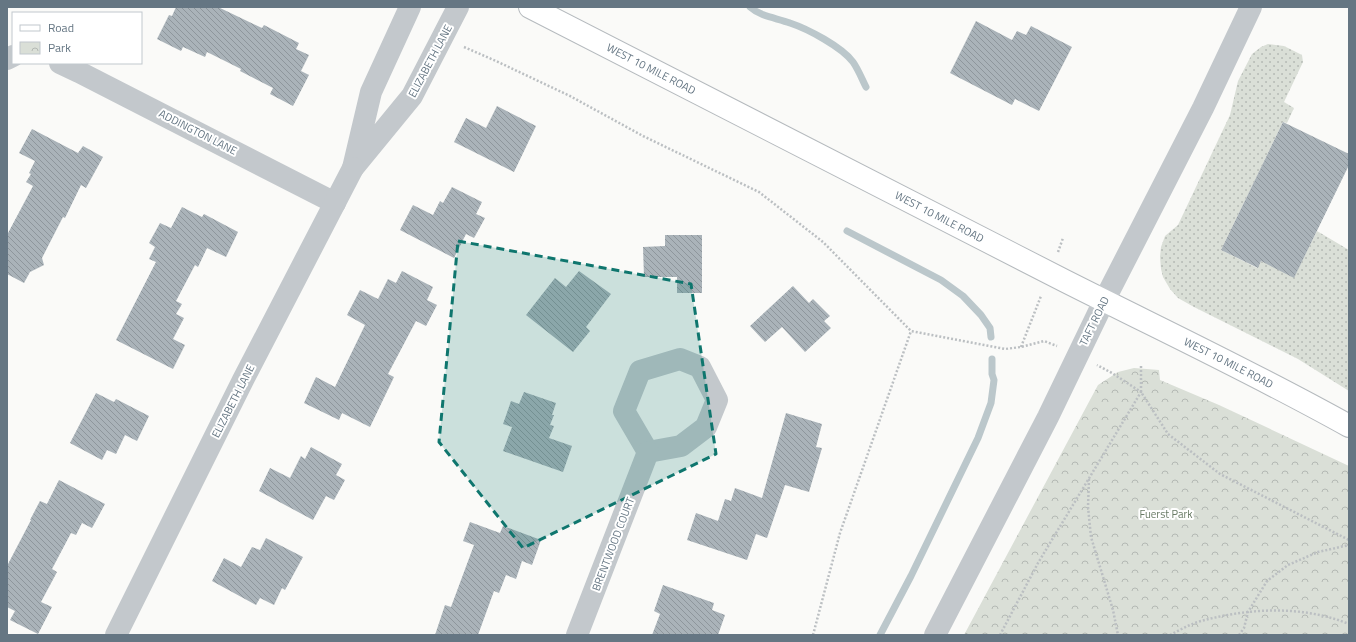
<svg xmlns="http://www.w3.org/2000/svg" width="1356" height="642" font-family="'Titillium Web',sans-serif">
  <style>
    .grass { fill: url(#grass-dots) }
    .park { fill: url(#park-crowns) }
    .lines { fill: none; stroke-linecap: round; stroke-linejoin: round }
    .stream { stroke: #bbc7cb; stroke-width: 7 }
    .building { fill: url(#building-back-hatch) }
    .major-casing { stroke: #b5babe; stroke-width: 24 }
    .path { stroke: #bbbfc2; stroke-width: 2.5; stroke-dasharray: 2 2; stroke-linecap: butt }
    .minor { stroke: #c3c8cc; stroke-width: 22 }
    .major { stroke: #fff; stroke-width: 22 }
    .marked { fill: #0f766e; fill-opacity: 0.2; stroke: #0f766e; stroke-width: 3; stroke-dasharray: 8 5; stroke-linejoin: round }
    .labels { text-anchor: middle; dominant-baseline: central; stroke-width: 4; stroke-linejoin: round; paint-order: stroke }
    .street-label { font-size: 11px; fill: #657683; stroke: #fff }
    .park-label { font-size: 11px; fill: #687a64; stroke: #fff }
  </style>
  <defs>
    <pattern id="grass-dots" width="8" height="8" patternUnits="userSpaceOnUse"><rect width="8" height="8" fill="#dadfd7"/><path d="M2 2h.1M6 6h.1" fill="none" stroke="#b4b9b4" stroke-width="1.8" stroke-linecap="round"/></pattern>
    <pattern id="park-crowns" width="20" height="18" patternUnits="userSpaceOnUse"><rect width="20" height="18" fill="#dadfd7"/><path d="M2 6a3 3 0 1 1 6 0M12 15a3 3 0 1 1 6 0" fill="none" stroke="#b4b9b4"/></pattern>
    <pattern id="building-back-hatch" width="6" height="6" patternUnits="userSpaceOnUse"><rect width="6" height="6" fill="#aab3b9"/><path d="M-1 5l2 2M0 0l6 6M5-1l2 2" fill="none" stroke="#8e969c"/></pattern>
  </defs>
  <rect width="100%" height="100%" fill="#fafaf8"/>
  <path class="grass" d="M 1268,44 L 1284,46 L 1302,55 L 1303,62 L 1284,102 L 1294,108 L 1287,123 L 1283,122 L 1221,250 L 1257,268 L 1261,261 L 1294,277 L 1317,231 L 1349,250 L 1349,391 L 1298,359 L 1194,307 L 1178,298 L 1170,289 L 1163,277 L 1161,269 L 1160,257 L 1161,247 L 1165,236 L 1178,225 L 1230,115 L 1238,81 L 1252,54 L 1261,47 Z"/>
  <path class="park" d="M 1134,368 L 1159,370 L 1160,380 L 1219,405 L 1349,466 L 1349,635 L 964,635 L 1098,385 L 1118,372 Z"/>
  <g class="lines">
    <g class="stream">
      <path d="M 750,7 C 761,17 777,18 790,23 C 808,29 842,47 853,62 C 858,69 862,79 866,87"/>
      <path d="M 847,231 L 941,280 L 963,296 L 981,315 L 990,328 L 991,337"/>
      <path d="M 880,635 L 911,576 L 978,438 L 991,403 L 994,380 L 992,374 L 992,359"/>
    </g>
  </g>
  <g class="building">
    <path d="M 176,7 L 218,7 L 262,28 L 264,25 L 299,43 L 296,49 L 309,55 L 301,71 L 309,75 L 293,106 L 270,94 L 273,88 L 240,71 L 241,69 L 207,52 L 205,57 L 183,47 L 181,51 L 157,39 L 169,15 L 172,16 Z"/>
    <path d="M 976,21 L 1012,40 L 1017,31 L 1026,35 L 1031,26 L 1072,47 L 1039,111 L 1015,99 L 1012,105 L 950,73 Z"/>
    <path d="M 497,106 L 536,126 L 514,172 L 454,142 L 466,118 L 486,128 Z"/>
    <path d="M 1283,122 L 1349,154 L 1349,165 L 1294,278 L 1261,261 L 1258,268 L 1221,250 Z"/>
    <path d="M 32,129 L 78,153 L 83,146 L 103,157 L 86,188 L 81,185 L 65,218 L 63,217 L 42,258 L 44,265 L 30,272 L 24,283 L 7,274 L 7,235 L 33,186 L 26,182 L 31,174 L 29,173 L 35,161 L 19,153 Z"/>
    <path d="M 452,187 L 482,202 L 476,214 L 485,218 L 474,238 L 466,234 L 454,258 L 400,230 L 413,205 L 433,215 L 440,201 L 443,203 Z"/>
    <path d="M 182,207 L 202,217 L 204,214 L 238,232 L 226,257 L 207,248 L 198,267 L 195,265 L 176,301 L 182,304 L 176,314 L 184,318 L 173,339 L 185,345 L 173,369 L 116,340 L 156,262 L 149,259 L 155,247 L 149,243 L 160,223 L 171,228 Z"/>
    <path d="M 665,235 L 702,235 L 702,293 L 677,293 L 677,277 L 644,277 L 643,247 L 665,246 Z"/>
    <path d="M 402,271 L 433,287 L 427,300 L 437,305 L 426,326 L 416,321 L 388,374 L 394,377 L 370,427 L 342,413 L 339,420 L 304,403 L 316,377 L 335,387 L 365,325 L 347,315 L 360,290 L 378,299 L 388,279 L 396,283 Z"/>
    <path d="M 579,271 L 611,294 L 586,327 L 590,331 L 573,352 L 526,315 L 555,278 L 566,287 Z"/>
    <path d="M 793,286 L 809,303 L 813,299 L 830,316 L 824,321 L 831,328 L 805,352 L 782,327 L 765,342 L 750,326 Z"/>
    <path d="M 524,392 L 556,403 L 552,415 L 554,415 L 550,425 L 554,426 L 549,438 L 572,446 L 563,472 L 503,451 L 512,427 L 503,424 L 511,401 L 519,404 Z"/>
    <path d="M 96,393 L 114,402 L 116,399 L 149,416 L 137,441 L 125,435 L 116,454 L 107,450 L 102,460 L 70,443 Z"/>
    <path d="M 786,413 L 822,424 L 816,447 L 822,448 L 809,492 L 785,485 L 767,538 L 756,534 L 747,560 L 687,540 L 696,513 L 718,521 L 725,499 L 731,501 L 735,488 L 762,498 Z"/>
    <path d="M 311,447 L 342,464 L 336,475 L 345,480 L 334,500 L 326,496 L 313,520 L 259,491 L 270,468 L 290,478 L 301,456 L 305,459 Z"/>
    <path d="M 59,480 L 105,504 L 92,528 L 82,523 L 76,535 L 71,533 L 52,569 L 57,572 L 41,602 L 52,607 L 38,634 L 10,620 L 15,611 L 7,607 L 7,566 L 31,520 L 30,520 L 40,501 L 47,504 Z"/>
    <path d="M 470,522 L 500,533 L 503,526 L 541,540 L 532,565 L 522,561 L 516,579 L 506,575 L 499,593 L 494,591 L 478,635 L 435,635 L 445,605 L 451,607 L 474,545 L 463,541 Z"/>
    <path d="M 266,538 L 303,557 L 285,590 L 282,588 L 274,605 L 260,598 L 256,605 L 212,581 L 224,558 L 241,567 L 252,547 L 260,550 Z"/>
    <path d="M 663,585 L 714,603 L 712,610 L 725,615 L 718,635 L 652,635 L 660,614 L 654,611 Z"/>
  </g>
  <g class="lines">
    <g class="major-casing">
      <g id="major">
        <path id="s1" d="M 530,7 C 709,98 887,190 1065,281 C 1160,329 1256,374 1349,426"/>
      </g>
    </g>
    <g class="path">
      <path d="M 464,47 L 496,61 L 570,96 L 643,136 L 759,192 L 823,242 L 911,331 L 1005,349 L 1021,347 L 1044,341 L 1057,346"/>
      <path d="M 1058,252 L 1063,238"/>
      <path d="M 1021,347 L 1041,296"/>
      <path d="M 1141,366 L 1141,392 L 1168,434 L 1220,474 L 1349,540"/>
      <path d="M 1089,479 L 1088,507 L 1091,537 L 1113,610 L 1118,635"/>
      <path d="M 813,635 L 840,533 L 911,331"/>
      <path d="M 1000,635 L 1038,563 L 1141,392 L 1112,373 L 1097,365"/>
      <path d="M 1170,635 C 1180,630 1190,624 1201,621 C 1249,608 1302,605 1349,624"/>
      <path d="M 1239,635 L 1244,628 L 1248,612 L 1267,581 L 1288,565 L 1318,552 L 1349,545"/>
    </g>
    <g class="minor">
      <path d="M 410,7 L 371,92 L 353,168 L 412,96 L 458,7"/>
      <path d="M 7,59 L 13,56"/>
      <path d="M 60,63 L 79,72 L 335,203"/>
      <path d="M 680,359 L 700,367 L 717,400 L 706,427 L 681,446 L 648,452 L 624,411 L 640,371 Z"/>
      <path d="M 116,635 L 243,380 L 353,168"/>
      <path d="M 577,635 L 648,452"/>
      <path d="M 935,635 L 1048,417 L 1104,301 L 1203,108 L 1251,7"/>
    </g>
    <use href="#major" class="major"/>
  </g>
  <path class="marked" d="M 458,241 L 691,284 L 716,454 L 523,548 L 439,442 Z"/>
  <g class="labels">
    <g class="street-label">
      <text transform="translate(430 61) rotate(-62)">ELIZABETH LANE</text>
      <text stroke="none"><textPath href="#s1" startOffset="136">WEST 10 MILE ROAD</textPath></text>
      <text transform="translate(198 132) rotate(27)">ADDINGTON LANE</text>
      <text stroke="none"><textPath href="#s1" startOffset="460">WEST 10 MILE ROAD</textPath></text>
      <text transform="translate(1094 321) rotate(-64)">TAFT ROAD</text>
      <text stroke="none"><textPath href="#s1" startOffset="784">WEST 10 MILE ROAD</textPath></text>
      <text transform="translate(233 401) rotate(-63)">ELIZABETH LANE</text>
      <text transform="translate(613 544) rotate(-69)">BRENTWOOD COURT</text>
    </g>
    <g class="park-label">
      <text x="1166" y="514">Fuerst Park</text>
    </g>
  </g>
  <rect width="1356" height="642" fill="none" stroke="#657683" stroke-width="16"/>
  <rect x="12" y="12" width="130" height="52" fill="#ffffff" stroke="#c1c8cd"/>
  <rect x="20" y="25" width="20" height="6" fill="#ffffff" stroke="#c1c8cd"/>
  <text x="48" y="32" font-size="12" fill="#657683">Road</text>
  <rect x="20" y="42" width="20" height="12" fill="url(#park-crowns)" stroke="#c1c8cd"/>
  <text x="48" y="52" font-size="12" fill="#657683">Park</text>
</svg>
